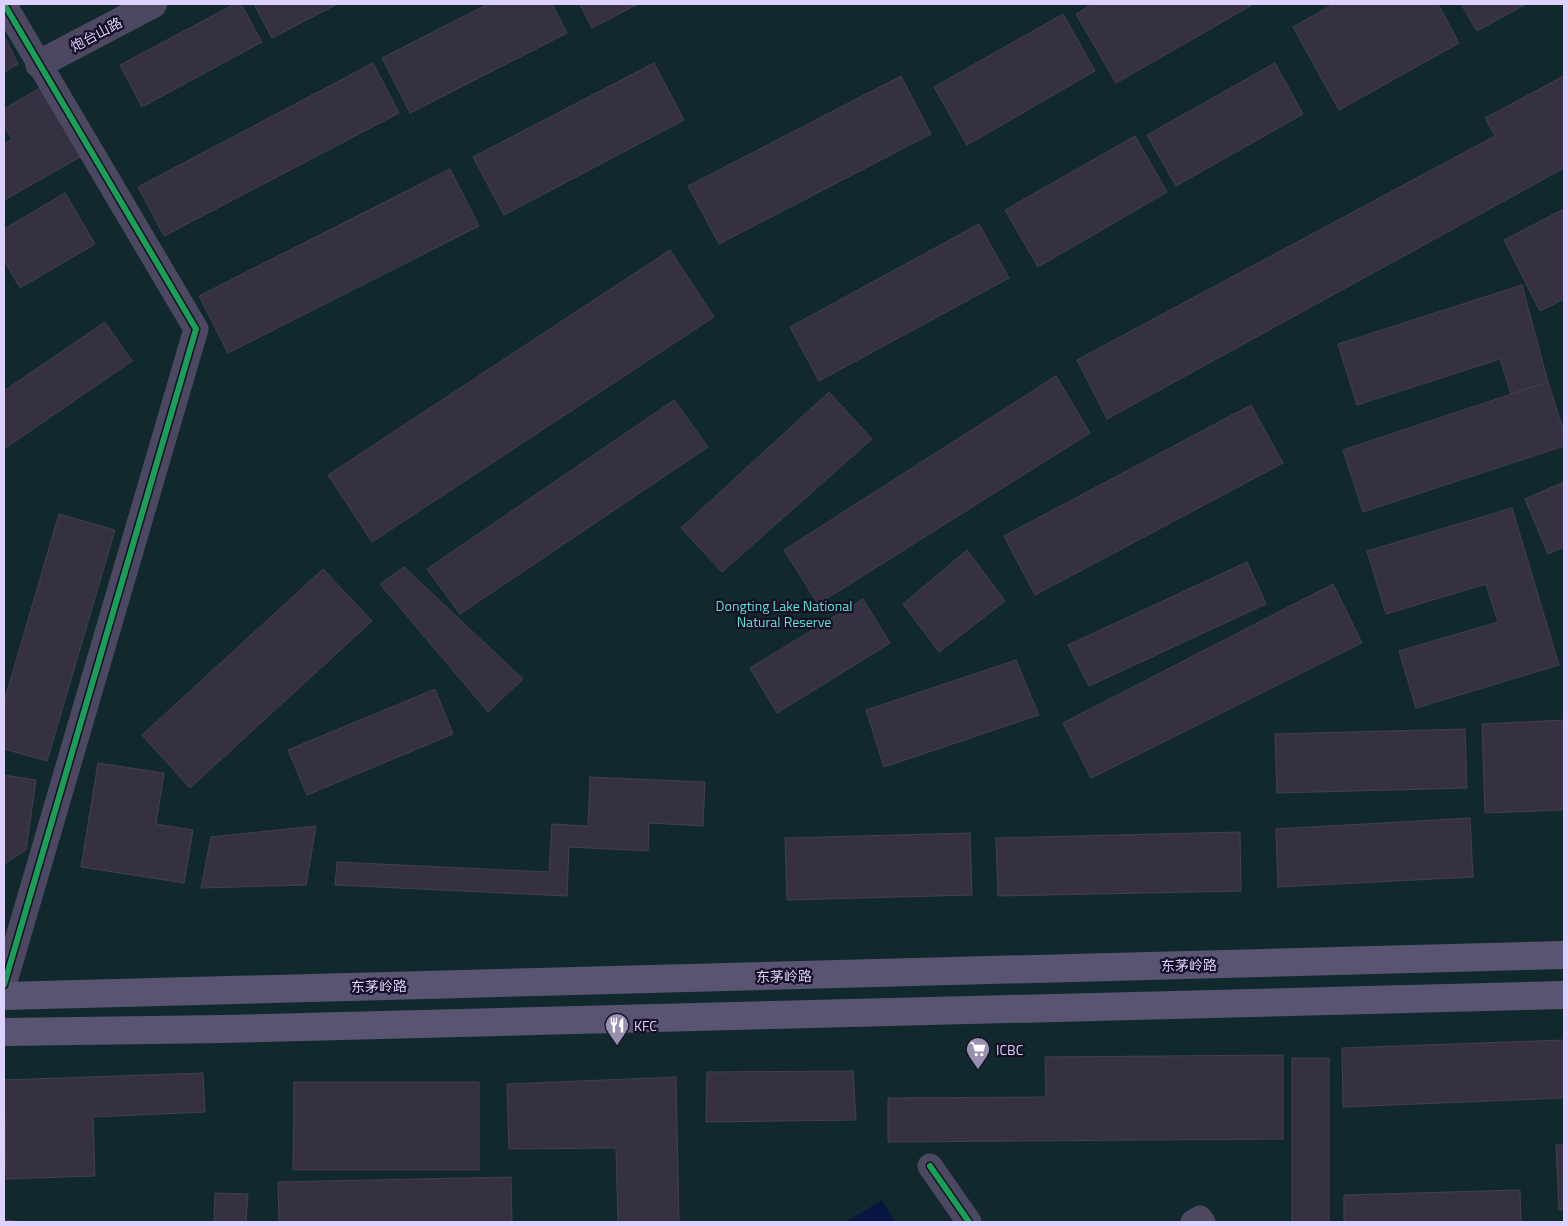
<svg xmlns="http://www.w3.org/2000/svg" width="1568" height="1226" font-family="'Titillium Web','Noto Sans SC',sans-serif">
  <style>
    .green { fill: #11292d }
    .water { fill: #091641 }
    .building { fill: #363142; stroke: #443e54 }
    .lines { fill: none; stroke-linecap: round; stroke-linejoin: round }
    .minor { stroke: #4c4861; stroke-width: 25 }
    .tertiary { stroke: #4c4861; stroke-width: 28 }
    .secondary { stroke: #5a5473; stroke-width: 28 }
    .cycleway-casing { stroke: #150e25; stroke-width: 9 }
    .cycleway { stroke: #1a9f57; stroke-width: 6 }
    .labels { text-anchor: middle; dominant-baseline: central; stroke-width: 4.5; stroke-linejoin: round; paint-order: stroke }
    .street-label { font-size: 14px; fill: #ddd2ff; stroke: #150e25 }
    .park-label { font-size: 14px; fill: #59e4d3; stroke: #150e25 }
    .poi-label { font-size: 14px; fill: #ddd2ff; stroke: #150e25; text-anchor: start }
  </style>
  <rect width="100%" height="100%" fill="#171320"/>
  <rect class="green" x="4" y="4" width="1560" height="1218"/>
  <path class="water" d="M 882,1200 L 895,1222 L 846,1222 Z"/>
  <g class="building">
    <path d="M 235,4 L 241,4 L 262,42 L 142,107 L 120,65 Z"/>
    <path d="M 254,4 L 337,4 L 272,38 Z"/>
    <path d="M 488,4 L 552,4 L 567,33 L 410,113 L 382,58 Z"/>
    <path d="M 580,4 L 638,4 L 592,28 Z"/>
    <path d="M 1093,4 L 1251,4 L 1252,5 L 1116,83 L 1076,14 Z"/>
    <path d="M 1334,4 L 1438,4 L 1459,43 L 1339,110 L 1293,27 Z"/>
    <path d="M 1461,4 L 1526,4 L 1477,31 Z"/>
    <path d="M 1063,14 L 1095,71 L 967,145 L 934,87 Z"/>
    <path d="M 4,36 L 18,64 L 4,72 Z"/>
    <path d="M 373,63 L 399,113 L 164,236 L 138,187 Z"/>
    <path d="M 654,63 L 684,120 L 504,215 L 473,157 Z"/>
    <path d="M 1275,63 L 1303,114 L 1176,186 L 1147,135 Z"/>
    <path d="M 901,76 L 931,134 L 719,244 L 688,186 Z"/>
    <path d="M 1564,76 L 1564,168 L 1107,419 L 1077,360 L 1495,136 L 1485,118 Z"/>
    <path d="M 43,86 L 82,156 L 4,200 L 4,144 L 12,139 L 4,125 L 4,109 Z"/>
    <path d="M 1135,136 L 1167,192 L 1038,267 L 1005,210 Z"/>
    <path d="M 450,169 L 479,226 L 228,353 L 199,296 Z"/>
    <path d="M 65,193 L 95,244 L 20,288 L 4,260 L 4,229 Z"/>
    <path d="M 1564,209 L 1564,299 L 1540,311 L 1504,240 Z"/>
    <path d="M 979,224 L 1009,278 L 819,381 L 790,327 Z"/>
    <path d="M 670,250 L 714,317 L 372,542 L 328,475 Z"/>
    <path d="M 1522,285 L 1548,382 L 1511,394 L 1500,359 L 1357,405 L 1338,344 Z"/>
    <path d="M 105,322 L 132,361 L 4,449 L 4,391 Z"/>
    <path d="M 1056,376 L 1090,433 L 818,604 L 784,550 Z"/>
    <path d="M 1548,382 L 1564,432 L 1564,446 L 1363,512 L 1343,450 Z"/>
    <path d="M 829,392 L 872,439 L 722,572 L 681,528 Z"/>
    <path d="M 674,400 L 708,447 L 460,614 L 427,569 Z"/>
    <path d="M 1251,405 L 1283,463 L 1035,595 L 1004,536 Z"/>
    <path d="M 1564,482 L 1564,547 L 1548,554 L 1525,499 Z"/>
    <path d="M 1512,508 L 1559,665 L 1416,708 L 1399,651 L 1498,622 L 1486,584 L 1386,614 L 1367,551 Z"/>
    <path d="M 59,514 L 115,530 L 47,761 L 4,749 L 4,702 Z"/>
    <path d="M 967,550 L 1005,601 L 939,652 L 903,604 Z"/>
    <path d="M 1247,562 L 1266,604 L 1089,686 L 1068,645 Z"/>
    <path d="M 404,567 L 523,679 L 488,712 L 380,584 Z"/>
    <path d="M 323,569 L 372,621 L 190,788 L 142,735 Z"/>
    <path d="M 1333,584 L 1362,643 L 1091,778 L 1063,723 Z"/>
    <path d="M 863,599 L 890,643 L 777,713 L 750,668 Z"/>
    <path d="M 1016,660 L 1039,715 L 884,767 L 866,710 Z"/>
    <path d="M 435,689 L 453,734 L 307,795 L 288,750 Z"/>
    <path d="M 1564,720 L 1564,810 L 1485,813 L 1482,724 Z"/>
    <path d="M 1465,729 L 1467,788 L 1277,793 L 1275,734 Z"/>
    <path d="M 98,763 L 164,773 L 156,824 L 193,830 L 184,883 L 81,867 Z"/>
    <path d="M 4,775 L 36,780 L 26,850 L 4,864 Z"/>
    <path d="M 590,777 L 705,782 L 703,826 L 649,823 L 648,851 L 569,847 L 567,896 L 335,885 L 337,862 L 549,872 L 552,824 L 588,826 Z"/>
    <path d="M 1470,818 L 1473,877 L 1278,887 L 1276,829 Z"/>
    <path d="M 316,826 L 306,885 L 201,888 L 211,837 Z"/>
    <path d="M 1240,832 L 1241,891 L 998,896 L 996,838 Z"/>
    <path d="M 970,833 L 972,895 L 787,900 L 785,838 Z"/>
    <path d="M 1564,1040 L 1564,1098 L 1343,1107 L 1342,1048 Z"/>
    <path d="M 1283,1055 L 1283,1139 L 888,1142 L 888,1098 L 1046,1097 L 1045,1057 Z"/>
    <rect x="1292" y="1058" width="37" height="164"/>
    <path d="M 853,1071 L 856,1120 L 706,1122 L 707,1072 Z"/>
    <path d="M 203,1073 L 205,1112 L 93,1117 L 95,1176 L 6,1179 L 4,1080 Z"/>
    <path d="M 676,1077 L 679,1222 L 618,1222 L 616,1148 L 509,1149 L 507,1084 Z"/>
    <path d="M 294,1082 L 479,1082 L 479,1170 L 293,1170 Z"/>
    <path d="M 1556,1145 L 1564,1145 L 1564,1210 L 1559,1210 Z"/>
    <path d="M 511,1177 L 512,1222 L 279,1222 L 278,1182 Z"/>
    <path d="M 1520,1190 L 1521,1222 L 1344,1222 L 1344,1195 Z"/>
    <path d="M 215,1193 L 248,1194 L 246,1222 L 214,1222 Z"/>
    <path d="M 4,1220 L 24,1222 L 4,1222 Z"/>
  </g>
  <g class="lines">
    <g class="minor">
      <path d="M 4,985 L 196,329 L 4,4"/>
      <path d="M 930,1166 L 969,1222"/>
      <path d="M 1193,1222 L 1200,1218 L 1203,1222"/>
    </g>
    <path class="tertiary" d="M 39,64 L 153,4"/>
    <g class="secondary">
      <path d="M 4,996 L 1564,955"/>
      <path d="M 4,1032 L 223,1029 L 1564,995"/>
    </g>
    <g class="cycleway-casing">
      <g id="cycleway">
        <path d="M 4,985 L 196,329 L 4,4"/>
        <path d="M 930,1166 L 969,1222"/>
      </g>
    </g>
    <use href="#cycleway" class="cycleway"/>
  </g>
  <defs>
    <g id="restaurant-pin" transform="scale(1.25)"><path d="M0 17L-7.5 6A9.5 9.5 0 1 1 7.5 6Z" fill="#988fb1" stroke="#150e25"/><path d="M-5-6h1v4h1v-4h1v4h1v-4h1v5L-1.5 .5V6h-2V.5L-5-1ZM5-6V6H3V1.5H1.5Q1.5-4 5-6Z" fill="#fff"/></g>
    <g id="supermarket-pin" transform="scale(1.25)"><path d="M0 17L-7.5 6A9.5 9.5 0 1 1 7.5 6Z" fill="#988fb1" stroke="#150e25"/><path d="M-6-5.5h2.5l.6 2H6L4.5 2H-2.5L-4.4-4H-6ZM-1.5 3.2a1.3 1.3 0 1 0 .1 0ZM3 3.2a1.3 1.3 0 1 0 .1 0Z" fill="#fff"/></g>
  </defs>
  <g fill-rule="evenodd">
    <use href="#restaurant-pin" x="617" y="1025"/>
    <use href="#supermarket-pin" x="978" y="1049"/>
  </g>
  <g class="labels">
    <g class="street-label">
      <text transform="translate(96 34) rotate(-28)">炮台山路</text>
      <text transform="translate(1189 965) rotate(-1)">东茅岭路</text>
      <text transform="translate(784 976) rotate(-1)">东茅岭路</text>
      <text transform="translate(379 986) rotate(-1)">东茅岭路</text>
    </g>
    <g class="park-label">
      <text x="784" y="605">Dongting Lake National<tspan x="784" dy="16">Natural Reserve</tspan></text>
    </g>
    <g class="poi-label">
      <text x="634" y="1025">KFC</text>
      <text x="996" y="1049">ICBC</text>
    </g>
  </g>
  <rect width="1568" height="1226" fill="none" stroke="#ddd2ff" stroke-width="10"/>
</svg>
